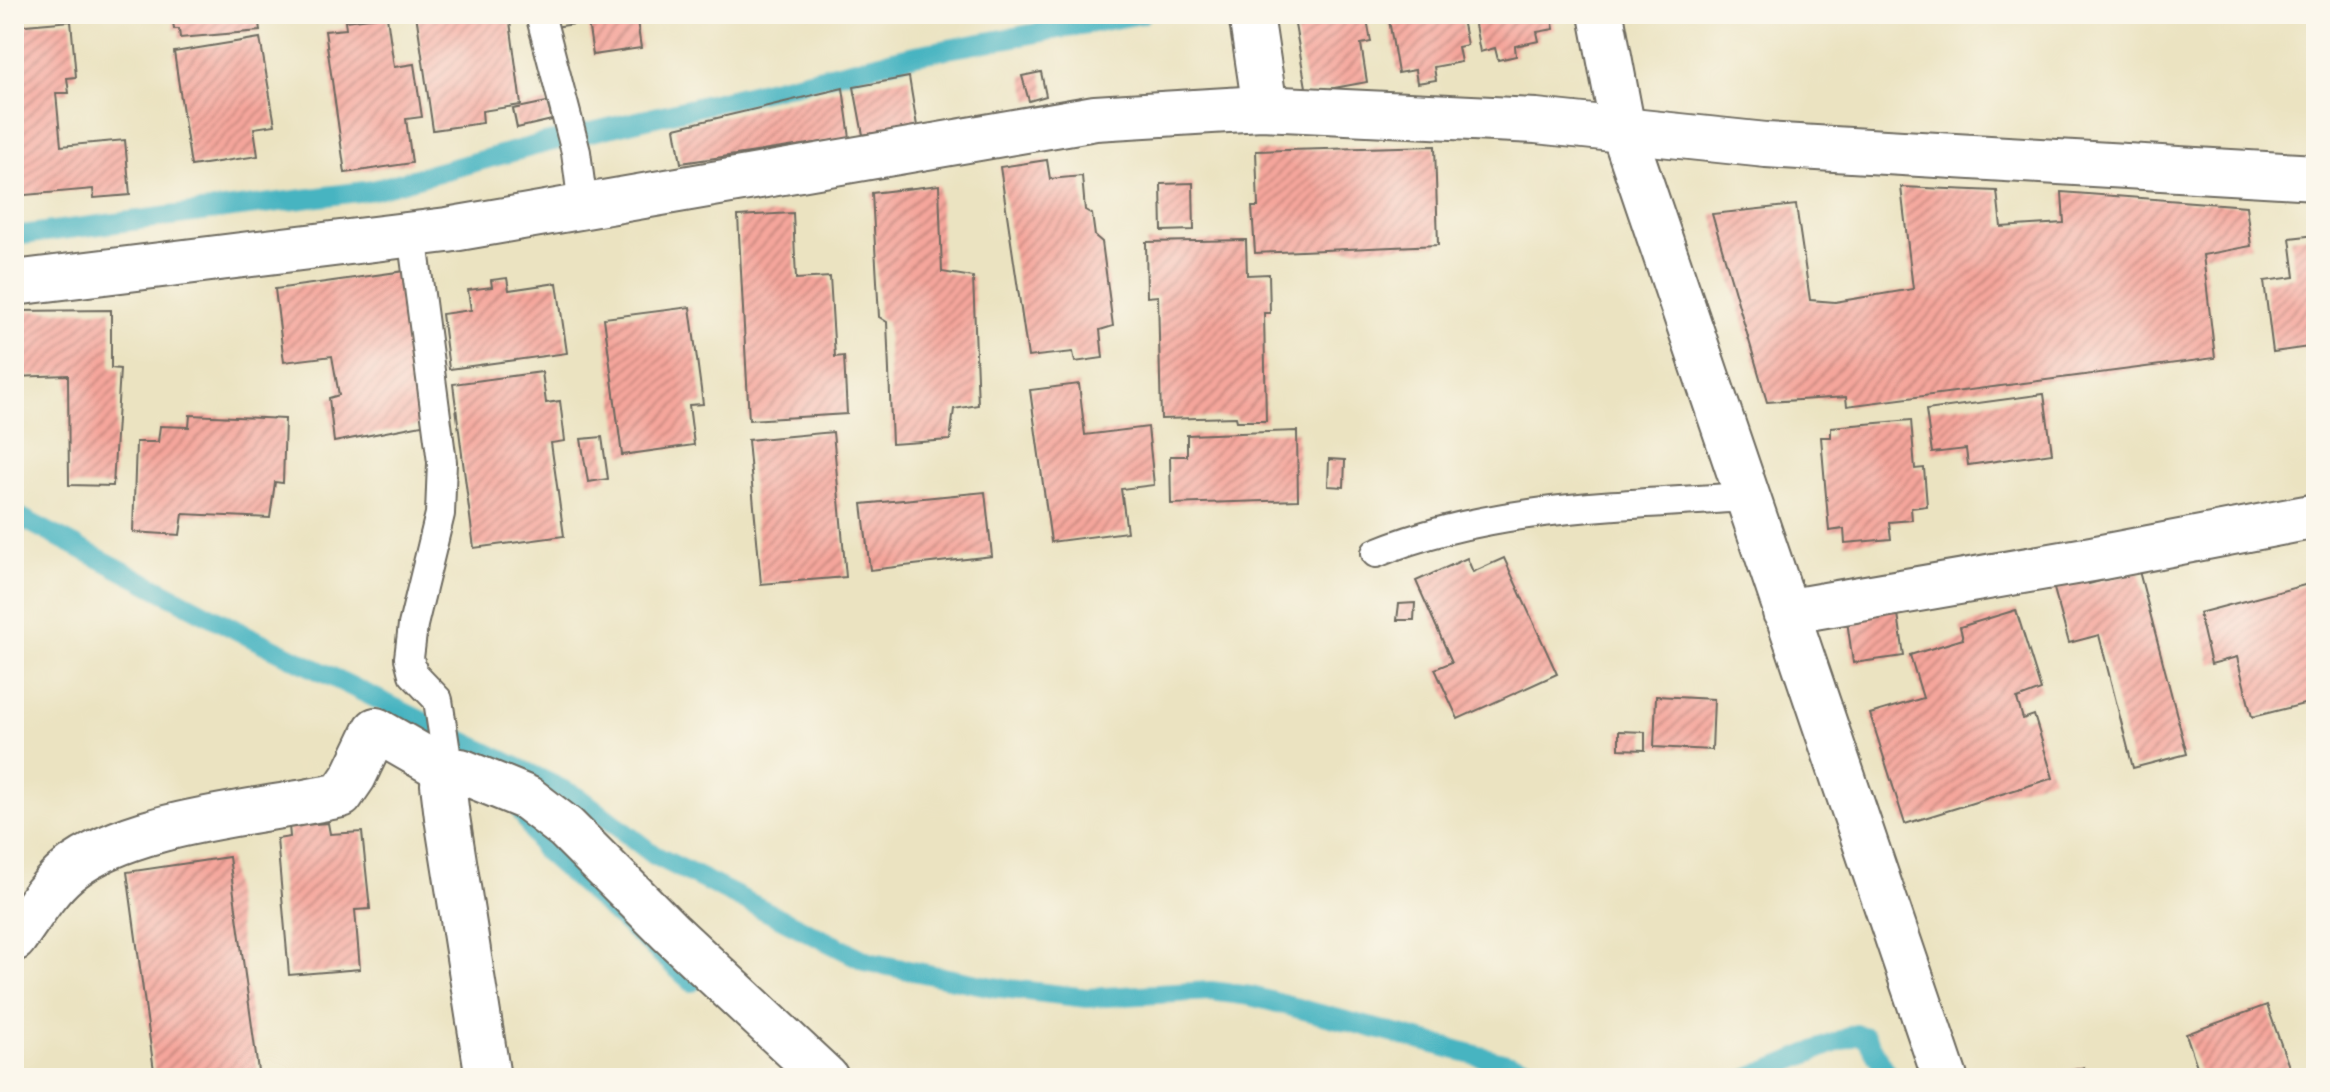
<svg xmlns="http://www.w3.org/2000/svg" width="2330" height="1092" font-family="Mynerve,sans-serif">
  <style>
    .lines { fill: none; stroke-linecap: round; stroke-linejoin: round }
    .stream { stroke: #46b4c1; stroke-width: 20 }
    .building { fill: url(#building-hatch) }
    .lane-casing { stroke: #6e6b60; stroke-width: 32 }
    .street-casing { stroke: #6e6b60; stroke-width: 48 }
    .lane { stroke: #fff; stroke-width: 28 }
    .street { stroke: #fff; stroke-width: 44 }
  </style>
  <defs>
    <pattern id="building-hatch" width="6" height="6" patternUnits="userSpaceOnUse" patternTransform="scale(2)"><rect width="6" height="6" fill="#f5a69b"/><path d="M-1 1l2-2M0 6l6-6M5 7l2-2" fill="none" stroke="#c7877f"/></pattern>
  </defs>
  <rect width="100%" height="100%" fill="#fbf7ec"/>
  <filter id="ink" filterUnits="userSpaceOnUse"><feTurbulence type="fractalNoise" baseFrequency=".0125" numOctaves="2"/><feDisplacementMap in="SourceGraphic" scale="16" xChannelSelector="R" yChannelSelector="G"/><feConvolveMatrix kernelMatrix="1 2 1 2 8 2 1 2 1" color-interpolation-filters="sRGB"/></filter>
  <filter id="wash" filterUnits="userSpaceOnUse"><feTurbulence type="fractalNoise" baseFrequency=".006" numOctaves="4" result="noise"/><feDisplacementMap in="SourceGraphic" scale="32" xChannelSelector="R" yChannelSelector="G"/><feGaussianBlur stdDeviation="1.8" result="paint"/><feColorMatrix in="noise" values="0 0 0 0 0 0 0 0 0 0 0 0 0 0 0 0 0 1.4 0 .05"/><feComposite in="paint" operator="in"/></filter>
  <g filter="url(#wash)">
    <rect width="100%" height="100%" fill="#ebe3c1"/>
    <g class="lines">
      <g class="stream">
        <path d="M 14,236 L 373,190 L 541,144 L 915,55 L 1142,14"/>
        <path d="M 14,514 L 246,635 L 580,798 L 654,855 L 868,962 L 993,987 L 1087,998 L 1211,991 L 1251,996 L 1564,1078"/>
        <path d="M 519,807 L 543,849 L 692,982"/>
        <path d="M 1749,1078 L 1856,1034 L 1866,1037 L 1890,1078"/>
      </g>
    </g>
    <g id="blocks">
      <g class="building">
        <path d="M 172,14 L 258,14 L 260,31 L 180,38 L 179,29 L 174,29 Z"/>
        <path d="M 416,14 L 509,14 L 521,105 L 482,111 L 483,123 L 433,130 Z"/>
        <path d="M 552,14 L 636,14 L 641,48 L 593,55 L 588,22 L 554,27 Z"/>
        <path d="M 1323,14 L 1366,14 L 1371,42 L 1361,44 L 1367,82 L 1307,93 L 1294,19 Z"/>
        <path d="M 1388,14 L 1461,14 L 1467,45 L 1458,47 L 1461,62 L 1434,67 L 1436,80 L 1417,83 L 1415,70 L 1398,73 Z"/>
        <path d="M 1473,14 L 1551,14 L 1554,29 L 1537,32 L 1539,41 L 1515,46 L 1516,56 L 1498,60 L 1495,48 L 1480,52 Z"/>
        <path d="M 387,16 L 394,67 L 414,64 L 422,117 L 406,119 L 412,163 L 345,173 L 325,31 L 346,29 L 345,21 Z"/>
        <path d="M 71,21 L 76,77 L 67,78 L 69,93 L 56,93 L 61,146 L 125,140 L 130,195 L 94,198 L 93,189 L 14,196 L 14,26 Z"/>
        <path d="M 260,38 L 275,125 L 254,128 L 258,156 L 191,166 L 174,52 Z"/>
        <path d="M 1041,72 L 1046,96 L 1029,101 L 1022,76 Z"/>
        <path d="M 909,77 L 917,126 L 863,135 L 854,87 Z"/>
        <path d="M 843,88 L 850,138 L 681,163 L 675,128 Z"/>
        <path d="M 547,102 L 552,120 L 517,128 L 513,109 Z"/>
        <path d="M 1435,146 L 1438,245 L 1255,253 L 1252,207 L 1258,207 L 1256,151 Z"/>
        <path d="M 1047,160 L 1050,179 L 1082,176 L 1085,210 L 1092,214 L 1095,236 L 1102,242 L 1113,326 L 1100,330 L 1103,358 L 1075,362 L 1073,352 L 1028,357 L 1000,167 Z"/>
        <path d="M 1193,183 L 1194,230 L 1162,231 L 1161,184 Z"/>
        <path d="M 939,185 L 942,272 L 973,277 L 978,405 L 954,409 L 950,440 L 892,444 L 887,322 L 879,317 L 872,193 Z"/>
        <path d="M 1901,187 L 1997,191 L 2001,227 L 2064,223 L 2062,192 L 2246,206 L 2251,246 L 2203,255 L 2215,358 L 1847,406 L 1846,397 L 1767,402 L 1712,214 L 1796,205 L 1810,300 L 1835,302 L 1913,289 Z"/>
        <path d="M 793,213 L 796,279 L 830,277 L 835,357 L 844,356 L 847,414 L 749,420 L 738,216 Z"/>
        <path d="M 2316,235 L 2316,346 L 2273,352 L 2264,281 L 2295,277 L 2290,238 Z"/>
        <path d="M 1246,240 L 1247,275 L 1269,274 L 1270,313 L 1264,313 L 1266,421 L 1237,421 L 1236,417 L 1161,419 L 1158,296 L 1147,297 L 1146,242 Z"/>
        <path d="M 405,271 L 427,424 L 334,442 L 329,398 L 339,395 L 332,356 L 284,362 L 275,289 Z"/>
        <path d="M 507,278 L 509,290 L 557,283 L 567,353 L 449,369 L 442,314 L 471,310 L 468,290 L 492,287 L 491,280 Z"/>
        <path d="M 690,307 L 703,404 L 689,405 L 694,445 L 622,455 L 604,318 Z"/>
        <path d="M 111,310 L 111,368 L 120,369 L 113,486 L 69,485 L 68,375 L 14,377 L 14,311 Z"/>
        <path d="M 542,372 L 546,403 L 560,401 L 565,441 L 551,443 L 564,536 L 474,548 L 453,384 Z"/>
        <path d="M 1079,384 L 1085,435 L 1148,427 L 1154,485 L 1121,489 L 1127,532 L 1051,542 L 1030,390 Z"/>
        <path d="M 2044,394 L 2052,453 L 1968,465 L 1966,449 L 1932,453 L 1926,410 Z"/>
        <path d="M 190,415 L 285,419 L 283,483 L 275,482 L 270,518 L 183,514 L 180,535 L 133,532 L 136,442 L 158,442 L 160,426 L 189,427 Z"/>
        <path d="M 1911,420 L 1915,469 L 1924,468 L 1927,506 L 1911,508 L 1912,520 L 1889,522 L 1891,539 L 1845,543 L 1844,529 L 1829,531 L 1821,437 L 1831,437 L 1831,427 Z"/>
        <path d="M 1297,431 L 1298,500 L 1171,504 L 1170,456 L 1187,456 L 1187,435 Z"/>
        <path d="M 833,432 L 846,577 L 761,584 L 748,440 Z"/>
        <path d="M 602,437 L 608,479 L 588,482 L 581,439 Z"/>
        <path d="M 1329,459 L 1345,460 L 1344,487 L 1328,486 Z"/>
        <path d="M 985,492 L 992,556 L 870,570 L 862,504 Z"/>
        <path d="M 1467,558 L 1473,572 L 1504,558 L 1557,674 L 1458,719 L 1435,669 L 1452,662 L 1416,581 Z"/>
        <path d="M 2086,569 L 2089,584 L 2139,571 L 2187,754 L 2133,768 L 2099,635 L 2069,643 L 2051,578 Z"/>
        <path d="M 2316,582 L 2316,701 L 2252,717 L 2237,657 L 2211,664 L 2199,613 Z"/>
        <path d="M 1415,603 L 1414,620 L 1397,620 L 1399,604 Z"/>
        <path d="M 1897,607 L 1904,656 L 1853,663 L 1846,614 Z"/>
        <path d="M 2016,610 L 2041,690 L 2017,699 L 2023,719 L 2034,715 L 2053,778 L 1905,824 L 1870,714 L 1923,698 L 1910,655 L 1963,639 L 1960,627 Z"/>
        <path d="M 1656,696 L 1714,699 L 1712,750 L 1654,747 Z"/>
        <path d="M 1619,731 L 1645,732 L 1645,750 L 1619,749 Z"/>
        <path d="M 328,823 L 330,834 L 362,832 L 370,909 L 355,910 L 360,969 L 289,975 L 277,839 L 290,837 L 289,826 Z"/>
        <path d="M 229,857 L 259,1078 L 155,1078 L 127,872 Z"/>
        <path d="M 2267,1005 L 2293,1078 L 2201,1078 L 2186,1034 Z"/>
        <path d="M 2084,1067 L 2087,1078 L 2050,1078 L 2049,1077 Z"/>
      </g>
    </g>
  </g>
  <g filter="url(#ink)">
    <use href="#blocks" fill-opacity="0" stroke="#6e6b60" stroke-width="2"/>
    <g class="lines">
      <g class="lane-casing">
        <g id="lane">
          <path d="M 540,14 L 576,152 L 583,206"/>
          <path d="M 412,234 L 442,462 L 440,514 L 413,625 L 409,658 L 413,674 L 438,700 L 449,772"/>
          <path d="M 1376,553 C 1488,506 1625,505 1746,497"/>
        </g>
      </g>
      <g class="street-casing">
        <g id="street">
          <path d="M 1251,14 L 1265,108"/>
          <path d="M 1601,14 L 1623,130 L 1945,1078"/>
          <path d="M 14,283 L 447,230 L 1095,118 L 1261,108 L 1536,121 L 1766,145 L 2316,177"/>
          <path d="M 1785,612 L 2092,559 L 2316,516"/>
          <path d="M 14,939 C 30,917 47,888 68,871 C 132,820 260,813 341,795 L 354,776 L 376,730 L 449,772"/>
          <path d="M 488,1078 L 447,817 L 443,784 L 449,772 L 461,771 L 527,798 L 566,828 L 670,932 L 826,1078"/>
        </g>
      </g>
      <use href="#lane" class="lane"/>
      <use href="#street" class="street"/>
    </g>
  </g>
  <rect width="2330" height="1092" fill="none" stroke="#fbf7ec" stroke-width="48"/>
</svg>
